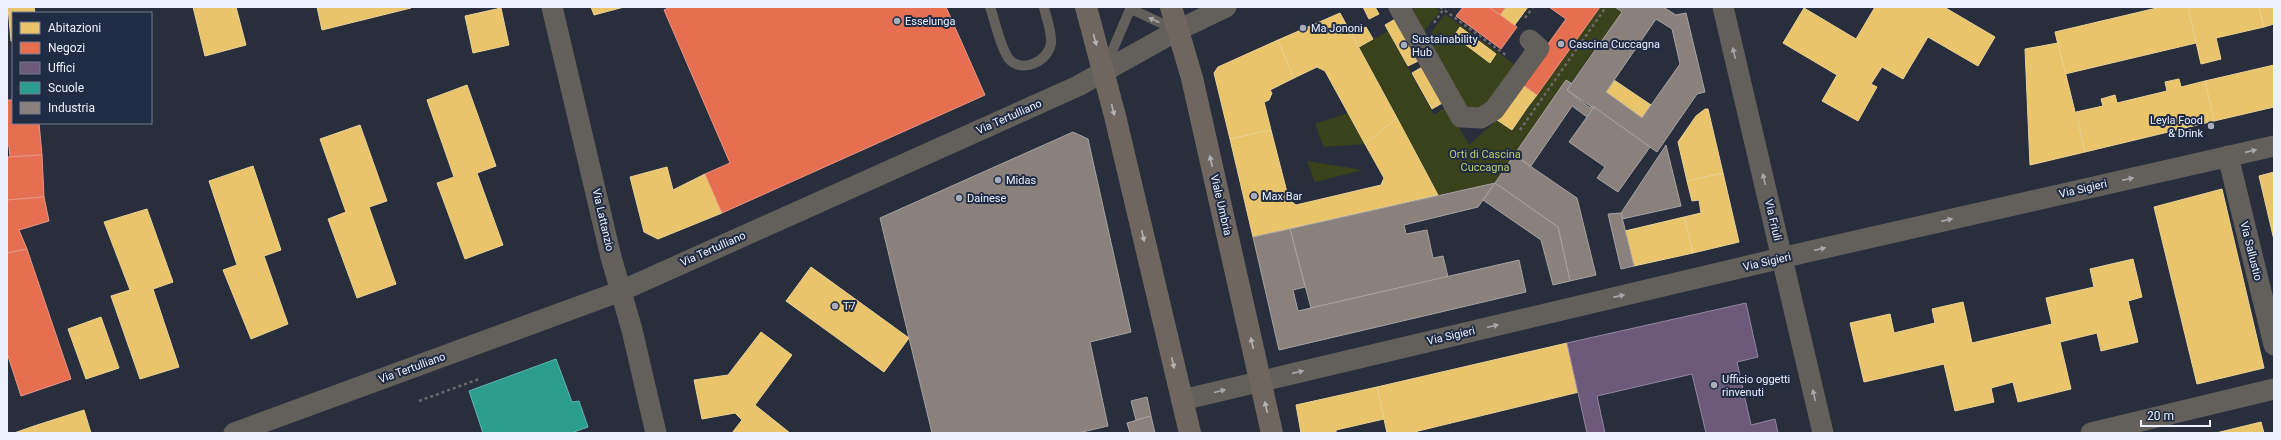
<svg xmlns="http://www.w3.org/2000/svg" width="2281" height="440" font-family="Roboto,sans-serif">
  <style>
    .green { fill: #3a421b }
    .homes { fill: #e9c46a; stroke: #ead296 }
    .shops { fill: #e76f51; stroke: #e89685 }
    .offices { fill: #6d597a; stroke: #9387a2 }
    .schools { fill: #2a9d8f; stroke: #64b6b0 }
    .industry { fill: #8a817c; stroke: #a7a3a3; fill-rule: evenodd }
    .lines { fill: none; stroke-linecap: round; stroke-linejoin: round }
    .path { stroke: #6c6a6b; stroke-width: 2.5; stroke-dasharray: 3 3; stroke-linecap: butt }
    .lane { stroke: #635f5b; stroke-width: 10 }
    .street { stroke: #635f5b; stroke-width: 21 }
    .primary { stroke: #6f675f; stroke-width: 22 }
    .oneway { fill: #a7a8ac }
    .oneway2 { fill: #b3b3b6 }
    .poi-dot { fill: #a7adba; stroke: #202b44; stroke-width: 1.5 }
    .labels { text-anchor: middle; dominant-baseline: central; stroke-width: 4; stroke-linejoin: round; paint-order: stroke }
    .poi-label { font-size: 11px; fill: #ebf1fe; stroke: #202b44; text-anchor: start }
    .street-label { font-size: 11px; fill: #ebf1fe; stroke: #202b44 }
    .park-label { font-size: 11px; fill: #bed16a; stroke: #202b44 }
  </style>
  <rect width="100%" height="100%" fill="#282e3c"/>
  <g class="green">
    <path d="M 1404,7 L 1434,7 L 1440,11 L 1420,36 Z"/>
    <path d="M 1600,7 L 1615,7 L 1622,12 L 1571,83 L 1566,80 L 1495,183 L 1438,195 L 1359,47 L 1388,31 L 1434,115 L 1447,106 L 1469,145 L 1497,120 L 1512,130 Z"/>
    <path d="M 1445,14 L 1518,67 L 1489,106 L 1468,112 L 1424,42 Z"/>
    <path d="M 1348,113 L 1365,144 L 1324,147 L 1315,124 Z"/>
    <path d="M 1307,161 L 1363,170 L 1315,182 Z"/>
  </g>
  <g class="homes">
    <path d="M 8,7 L 34,7 L 35,13 L 13,13 L 13,41 L 11,41 Z"/>
    <path d="M 193,7 L 236,7 L 246,45 L 205,56 Z"/>
    <path d="M 317,7 L 411,7 L 411,8 L 322,30 Z"/>
    <path d="M 591,7 L 624,7 L 594,15 Z"/>
    <path d="M 1363,7 L 1375,7 L 1379,14 L 1369,19 Z"/>
    <path d="M 1506,7 L 1528,7 L 1514,26 L 1500,15 Z"/>
    <path d="M 1875,7 L 1944,7 L 1995,37 L 1978,66 L 1928,37 L 1903,79 L 1882,67 L 1871,84 L 1877,87 L 1858,121 L 1822,101 L 1837,75 L 1783,43 L 1804,8 L 1856,39 Z"/>
    <path d="M 2161,7 L 2188,7 L 2196,43 L 2065,74 L 2055,32 Z"/>
    <path d="M 2188,7 L 2259,7 L 2264,27 L 2216,38 L 2221,59 L 2201,64 Z"/>
    <path d="M 2259,7 L 2274,7 L 2274,24 L 2264,27 Z"/>
    <path d="M 501,8 L 509,45 L 473,53 L 465,16 Z"/>
    <path d="M 1340,13 L 1397,118 L 1365,144 L 1325,71 L 1317,67 L 1294,78 L 1278,40 Z"/>
    <path d="M 1397,18 L 1420,60 L 1408,66 L 1385,25 Z"/>
    <path d="M 1366,27 L 1373,39 L 1359,47 L 1352,34 Z"/>
    <path d="M 1460,27 L 1496,54 L 1490,63 L 1454,36 Z"/>
    <path d="M 1278,40 L 1294,78 L 1270,90 L 1272,93 L 1269,100 L 1264,102 L 1271,130 L 1230,139 L 1214,73 L 1218,67 Z"/>
    <path d="M 2058,43 L 2085,152 L 2030,165 L 2025,49 Z"/>
    <path d="M 2274,65 L 2274,107 L 2214,121 L 2205,81 Z"/>
    <path d="M 1424,66 L 1444,102 L 1432,109 L 1412,73 Z"/>
    <path d="M 2179,79 L 2181,87 L 2205,81 L 2214,121 L 2085,152 L 2076,112 L 2103,106 L 2101,99 L 2115,95 L 2117,103 L 2167,91 L 2165,82 Z"/>
    <path d="M 1614,80 L 1651,105 L 1642,118 L 1606,92 Z"/>
    <path d="M 1520,83 L 1537,95 L 1527,108 L 1510,97 Z"/>
    <path d="M 467,85 L 496,166 L 477,173 L 503,245 L 465,259 L 437,183 L 454,177 L 427,100 Z"/>
    <path d="M 1513,99 L 1527,108 L 1512,130 L 1497,120 Z"/>
    <path d="M 1705,109 L 1708,109 L 1723,173 L 1687,181 L 1678,142 L 1696,116 Z"/>
    <path d="M 1397,118 L 1438,195 L 1253,237 L 1230,139 L 1271,130 L 1289,200 L 1296,205 L 1381,185 L 1384,178 L 1365,144 Z"/>
    <path d="M 360,125 L 387,201 L 369,207 L 396,284 L 357,298 L 328,219 L 346,212 L 320,139 Z"/>
    <path d="M 253,166 L 281,250 L 264,256 L 288,324 L 251,339 L 223,270 L 237,265 L 209,181 Z"/>
    <path d="M 667,167 L 673,190 L 705,174 L 722,213 L 658,239 L 644,232 L 630,177 Z"/>
    <path d="M 2274,172 L 2274,240 L 2259,176 Z"/>
    <path d="M 1723,173 L 1739,242 L 1693,253 L 1684,217 L 1701,213 L 1699,200 L 1692,201 L 1687,181 Z"/>
    <path d="M 2222,189 L 2264,368 L 2197,384 L 2154,207 Z"/>
    <path d="M 147,209 L 173,282 L 153,289 L 179,367 L 140,379 L 111,296 L 130,290 L 104,222 Z"/>
    <path d="M 1684,217 L 1693,253 L 1634,266 L 1625,231 Z"/>
    <path d="M 2133,259 L 2142,297 L 2128,301 L 2138,342 L 2101,351 L 2097,333 L 2060,342 L 2071,389 L 2018,402 L 2013,382 L 1991,388 L 1994,402 L 1955,411 L 1944,364 L 1864,382 L 1850,323 L 1890,314 L 1894,333 L 1935,323 L 1932,309 L 1963,302 L 1972,343 L 2052,324 L 2046,298 L 2094,287 L 2090,269 Z"/>
    <path d="M 811,267 L 909,338 L 884,372 L 786,301 Z"/>
    <path d="M 101,317 L 119,368 L 86,379 L 68,329 Z"/>
    <path d="M 761,332 L 792,355 L 755,405 L 790,433 L 732,433 L 742,420 L 735,413 L 702,419 L 694,380 L 728,375 Z"/>
    <path d="M 1567,343 L 1579,392 L 1410,433 L 1387,433 L 1377,387 Z"/>
    <path d="M 1377,387 L 1384,419 L 1336,430 L 1336,433 L 1301,433 L 1296,405 Z"/>
    <path d="M 84,410 L 91,433 L 36,433 L 34,426 Z"/>
    <path d="M 2261,422 L 2264,433 L 2216,433 Z"/>
    <path d="M 34,426 L 36,433 L 14,433 Z"/>
  </g>
  <g class="shops">
    <path d="M 670,7 L 946,7 L 985,95 L 722,213 L 705,174 L 730,163 L 664,10 Z"/>
    <path d="M 1463,7 L 1489,7 L 1517,27 L 1501,49 L 1456,16 Z"/>
    <path d="M 1489,7 L 1506,7 L 1500,15 Z"/>
    <path d="M 1549,7 L 1600,7 L 1537,95 L 1520,83 L 1566,19 Z"/>
    <path d="M 7,100 L 13,100 L 13,123 L 39,123 L 42,155 L 10,157 L 9,146 L 7,146 Z"/>
    <path d="M 42,155 L 44,197 L 7,200 L 7,157 Z"/>
    <path d="M 44,197 L 49,221 L 19,230 L 27,249 L 7,253 L 7,200 Z"/>
    <path d="M 27,249 L 71,379 L 21,396 L 7,353 L 7,253 Z"/>
  </g>
  <path class="offices" d="M 1746,303 L 1758,357 L 1737,362 L 1751,425 L 1775,419 L 1778,433 L 1706,433 L 1692,374 L 1597,396 L 1605,433 L 1587,433 L 1567,343 Z"/>
  <path class="schools" d="M 556,359 L 572,402 L 579,401 L 588,427 L 571,433 L 483,433 L 469,391 Z"/>
  <g class="industry">
    <path d="M 1615,7 L 1663,7 L 1676,15 L 1686,13 L 1705,92 L 1697,94 L 1657,152 L 1567,90 L 1622,12 ZM 1656,19 L 1672,29 L 1680,64 L 1642,118 L 1606,92 Z"/>
    <path d="M 1566,80 L 1571,83 L 1567,90 L 1590,108 L 1592,106 L 1594,107 L 1587,117 L 1572,106 L 1531,166 L 1514,155 Z"/>
    <path d="M 1594,107 L 1650,147 L 1618,192 L 1597,178 L 1605,167 L 1569,142 Z"/>
    <path d="M 1073,132 L 1088,139 L 1131,332 L 1090,342 L 1108,426 L 1078,433 L 932,433 L 880,218 Z"/>
    <path d="M 1666,145 L 1681,206 L 1622,219 L 1621,213 Z"/>
    <path d="M 1514,155 L 1577,198 L 1596,275 L 1570,281 L 1558,227 L 1495,183 Z"/>
    <path d="M 1495,183 L 1478,207 L 1404,225 L 1406,234 L 1427,230 L 1433,258 L 1443,256 L 1448,277 L 1311,308 L 1290,229 Z"/>
    <path d="M 1495,183 L 1558,227 L 1570,281 L 1553,285 L 1541,240 L 1483,200 Z"/>
    <path d="M 1621,213 L 1634,266 L 1621,269 L 1608,214 Z"/>
    <path d="M 1290,229 L 1305,287 L 1293,290 L 1298,311 L 1519,260 L 1526,292 L 1279,350 L 1253,237 Z"/>
    <path d="M 1147,397 L 1151,416 L 1136,420 L 1131,401 Z"/>
    <path d="M 1151,416 L 1155,433 L 1130,433 L 1127,423 Z"/>
  </g>
  <g class="lines">
    <g class="path">
      <path d="M 1440,7 L 1507,56"/>
      <path d="M 1525,18 L 1533,7"/>
      <path d="M 1434,23 L 1445,7"/>
      <path d="M 1520,130 L 1606,7"/>
      <path d="M 419,401 L 479,379"/>
    </g>
    <g class="lane">
      <path d="M 990,7 C 995,21 1000,47 1009,59 C 1022,74 1049,61 1051,43 C 1052,31 1046,18 1044,7"/>
      <path d="M 1131,9 L 1176,30"/>
      <path d="M 1105,68 L 1131,7"/>
    </g>
    <g class="street">
      <path d="M 552,7 L 611,257 L 632,330 L 656,433"/>
      <path d="M 1399,7 L 1461,117 L 1481,118 L 1494,110 L 1539,48 L 1530,40"/>
      <path d="M 1723,7 L 1823,433"/>
      <path d="M 2228,156 L 2274,345"/>
      <path d="M 1182,400 L 1807,252 L 2274,146"/>
      <path d="M 234,433 L 621,291 L 1078,86 L 1178,30 L 1226,7"/>
      <path d="M 2091,433 L 2274,389"/>
    </g>
    <g class="primary">
      <path d="M 1086,7 L 1115,116 L 1190,433"/>
      <path d="M 1171,7 L 1192,78 L 1272,433"/>
    </g>
  </g>
  <defs><path id="oneway-solid" d="M-6-.8H1V-3.2L6.5 0L1 3.2V.8H-6Z"/></defs>
  <g class="oneway">
    <use href="#oneway-solid" transform="translate(1154 20) rotate(-155)"/>
    <use href="#oneway-solid" transform="translate(1734 53) rotate(-103)"/>
    <use href="#oneway-solid" transform="translate(2251 151) rotate(-13)"/>
    <use href="#oneway-solid" transform="translate(1764 179) rotate(-103)"/>
    <use href="#oneway-solid" transform="translate(2128 179) rotate(-13)"/>
    <use href="#oneway-solid" transform="translate(1947 220) rotate(-13)"/>
    <use href="#oneway-solid" transform="translate(1820 249) rotate(-13)"/>
    <use href="#oneway-solid" transform="translate(1619 296) rotate(-13)"/>
    <use href="#oneway-solid" transform="translate(1493 326) rotate(-13)"/>
    <use href="#oneway-solid" transform="translate(1298 372) rotate(-13)"/>
    <use href="#oneway-solid" transform="translate(1220 391) rotate(-14)"/>
    <use href="#oneway-solid" transform="translate(1814 395) rotate(-103)"/>
  </g>
  <g class="oneway2">
    <use href="#oneway-solid" transform="translate(1095 40) rotate(75)"/>
    <use href="#oneway-solid" transform="translate(1113 110) rotate(76)"/>
    <use href="#oneway-solid" transform="translate(1211 161) rotate(-103)"/>
    <use href="#oneway-solid" transform="translate(1143 236) rotate(77)"/>
    <use href="#oneway-solid" transform="translate(1252 343) rotate(-103)"/>
    <use href="#oneway-solid" transform="translate(1173 363) rotate(77)"/>
    <use href="#oneway-solid" transform="translate(1266 407) rotate(-103)"/>
  </g>
  <g class="poi-dot">
    <circle cx="897" cy="21" r="4"/>
    <circle cx="1303" cy="28" r="4"/>
    <circle cx="1561" cy="44" r="4"/>
    <circle cx="1404" cy="45" r="4"/>
    <circle cx="2211" cy="126" r="4"/>
    <circle cx="998" cy="180" r="4"/>
    <circle cx="1254" cy="196" r="4"/>
    <circle cx="959" cy="198" r="4"/>
    <circle cx="835" cy="306" r="4"/>
    <circle cx="1714" cy="385" r="4"/>
  </g>
  <g class="labels">
    <g class="poi-label">
      <text x="905" y="21">Esselunga</text>
      <text x="1311" y="28">Ma Jononi</text>
      <text x="1412" y="39">Sustainability<tspan x="1412" dy="13">Hub</tspan></text>
      <text x="1569" y="44">Cascina Cuccagna</text>
      <text x="2203" y="120" text-anchor="end">Leyla Food<tspan x="2203" dy="13">&amp; Drink</tspan></text>
      <text x="1006" y="180">Midas</text>
      <text x="1262" y="196">Max Bar</text>
      <text x="967" y="198">Dainese</text>
      <text x="843" y="306">T7</text>
      <text x="1722" y="379">Ufficio oggetti<tspan x="1722" dy="13">rinvenuti</tspan></text>
    </g>
    <g class="street-label">
      <text transform="translate(1009 117) rotate(-24)">Via Tertulliano</text>
      <text transform="translate(2083 189) rotate(-13)">Via Sigieri</text>
      <text transform="translate(1221 205) rotate(77)">Viale Umbria</text>
      <text transform="translate(603 220) rotate(77)">Via Lattanzio</text>
      <text transform="translate(1773 220) rotate(77)">Via Friuli</text>
      <text transform="translate(713 249) rotate(-24)">Via Tertulliano</text>
      <text transform="translate(2251 251) rotate(76)">Via Sallustio</text>
      <text transform="translate(1767 262) rotate(-13)">Via Sigieri</text>
      <text transform="translate(1451 336) rotate(-13)">Via Sigieri</text>
      <text transform="translate(412 368) rotate(-20)">Via Tertulliano</text>
    </g>
    <g class="park-label">
      <text x="1485" y="154">Orti di Cascina<tspan x="1485" dy="13">Cuccagna</tspan></text>
    </g>
  </g>
  <rect width="2281" height="440" fill="none" stroke="#ebf1fe" stroke-width="16"/>
  <rect x="12" y="12" width="140" height="112" fill="#202b44" stroke="#717a8e"/>
  <rect x="20" y="22" width="20" height="12" fill="#e9c46a" stroke="#717a8e"/>
  <text x="48" y="32" font-size="12" fill="#ebf1fe">Abitazioni</text>
  <rect x="20" y="42" width="20" height="12" fill="#e76f51" stroke="#717a8e"/>
  <text x="48" y="52" font-size="12" fill="#ebf1fe">Negozi</text>
  <rect x="20" y="62" width="20" height="12" fill="#6d597a" stroke="#717a8e"/>
  <text x="48" y="72" font-size="12" fill="#ebf1fe">Uffici</text>
  <rect x="20" y="82" width="20" height="12" fill="#2a9d8f" stroke="#717a8e"/>
  <text x="48" y="92" font-size="12" fill="#ebf1fe">Scuole</text>
  <rect x="20" y="102" width="20" height="12" fill="#8a817c" stroke="#717a8e"/>
  <text x="48" y="112" font-size="12" fill="#ebf1fe">Industria</text>
  <path d="M2141 420v6h69v-6" fill="none" stroke="#ebf1fe" stroke-width="2"/>
  <text x="2147" y="420" font-size="12" fill="#ebf1fe" stroke="#202b44" stroke-width="3" paint-order="stroke">20 m</text>
</svg>
